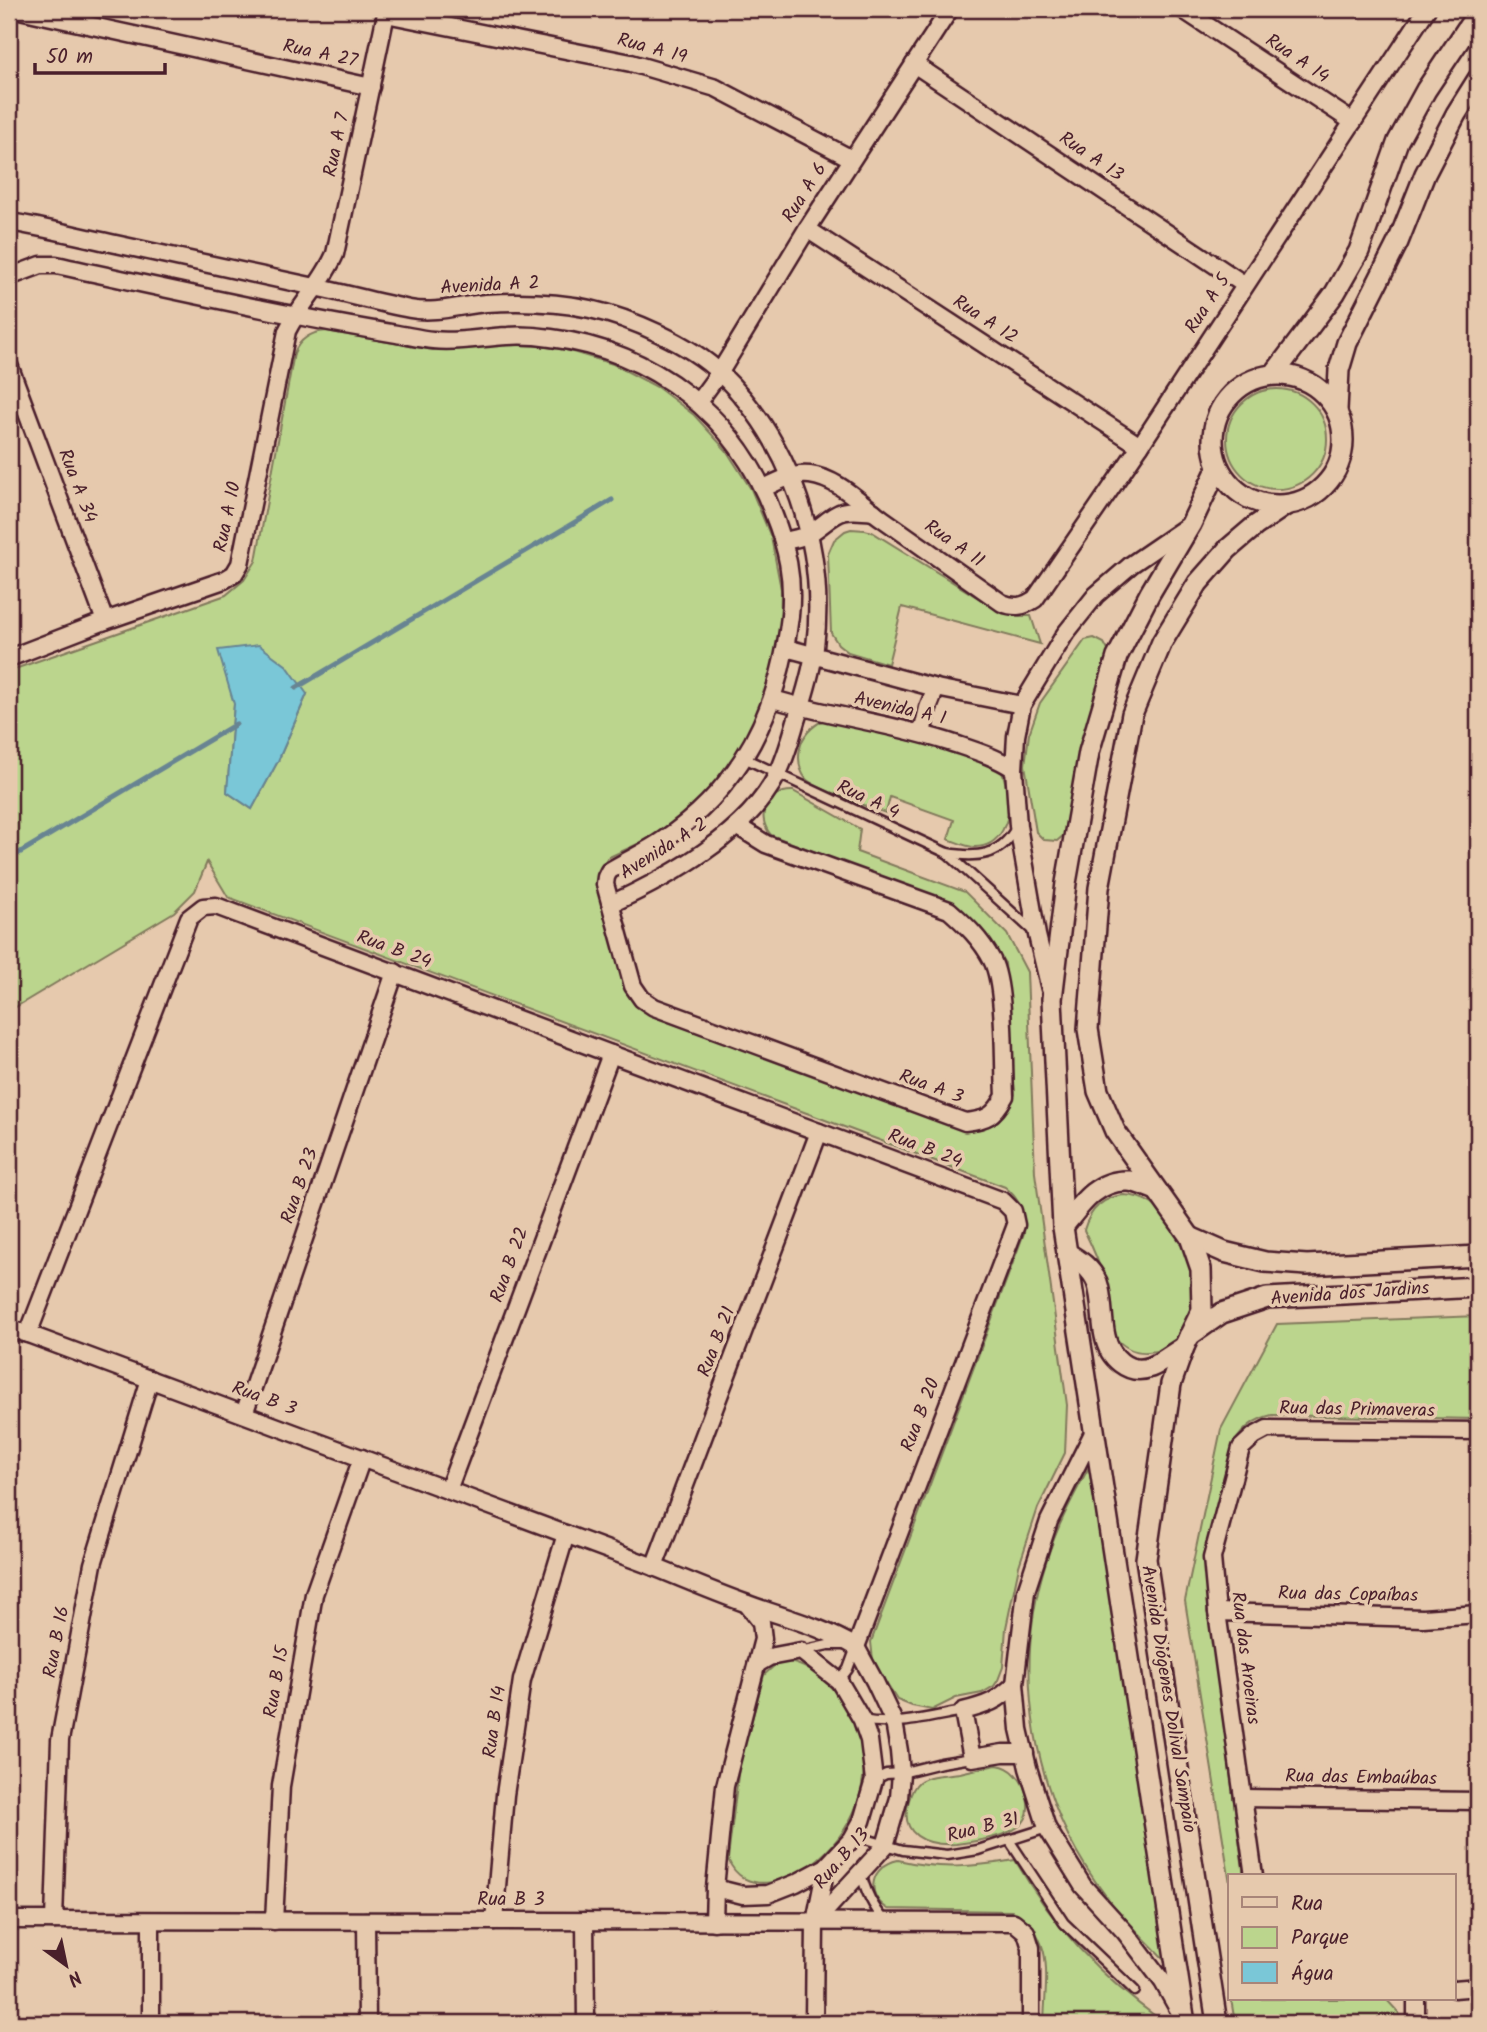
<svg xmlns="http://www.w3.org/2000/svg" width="1487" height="2032" font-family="Kalam,sans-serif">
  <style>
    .green { fill: #bbd58d; stroke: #827a5c; stroke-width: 2; fill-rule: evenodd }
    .water { fill: #7ac7d7; stroke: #678492; stroke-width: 2 }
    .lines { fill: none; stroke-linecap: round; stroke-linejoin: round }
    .stream { stroke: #678492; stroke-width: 5 }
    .service-casing { stroke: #4a1f2b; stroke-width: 13 }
    .minor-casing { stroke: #4a1f2b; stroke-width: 21 }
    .tertiary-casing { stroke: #4a1f2b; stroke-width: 24 }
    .service { stroke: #e6c9ad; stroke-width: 8 }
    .minor { stroke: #e6c9ad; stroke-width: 16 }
    .tertiary { stroke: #e6c9ad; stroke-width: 19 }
    .labels { text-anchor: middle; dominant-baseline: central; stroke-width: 7; stroke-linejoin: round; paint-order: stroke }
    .street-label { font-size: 19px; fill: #4a1f2b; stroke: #e6c9ad }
  </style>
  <rect width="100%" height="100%" fill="#e6c9ad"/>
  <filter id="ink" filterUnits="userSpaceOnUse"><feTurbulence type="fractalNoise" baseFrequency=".0143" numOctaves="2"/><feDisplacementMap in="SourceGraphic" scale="14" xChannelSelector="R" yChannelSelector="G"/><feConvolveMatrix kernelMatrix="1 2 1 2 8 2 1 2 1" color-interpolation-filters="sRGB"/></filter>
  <g filter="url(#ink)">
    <g class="green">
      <path d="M 326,331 L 433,350 L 492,344 L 541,346 L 566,350 L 613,364 L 657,387 L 694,415 L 726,450 L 751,489 L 771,537 L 781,589 L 780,642 L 760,715 L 723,776 L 690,810 L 651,838 L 607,858 L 602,872 L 598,892 L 628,988 L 639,1005 L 655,1017 L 967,1131 C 991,1130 1008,1118 1015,1094 L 1005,963 L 978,927 L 951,904 L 771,835 C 754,815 768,790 793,791 L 860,829 L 857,852 L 965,892 L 1007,934 L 1027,972 L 1035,1173 L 1067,1405 L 1065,1453 L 1038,1508 L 1019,1566 L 1006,1628 L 1003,1667 L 998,1680 L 994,1686 L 982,1693 L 956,1698 L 932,1710 L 912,1706 L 897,1700 L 877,1669 L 873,1660 L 871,1642 L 1024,1233 C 1026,1214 1020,1199 1005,1187 L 228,897 L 207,862 L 195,891 L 174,912 L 9,1011 L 9,847 L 16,840 L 9,832 L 9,671 L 226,595 L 244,580 L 256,561 L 294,353 C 300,339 310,332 326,331 ZM 307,694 L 278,761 L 252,809 L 227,792 L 234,704 Z"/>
      <circle cx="1277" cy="439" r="50"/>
      <path d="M 851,529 L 865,530 L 872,532 L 1001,612 L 1020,616 L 1031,616 L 1040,644 L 902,607 L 888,664 L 848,652 L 838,644 L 831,633 L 828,554 L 834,540 L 845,531 Z"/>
      <path d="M 1094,638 L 1104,643 L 1110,654 L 1065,834 L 1057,841 L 1044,840 L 1036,832 L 1025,765 L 1029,734 L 1040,703 L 1085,640 Z"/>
      <path d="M 824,720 L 983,758 C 989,761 997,765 1001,771 C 1006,778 1006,789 1008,798 C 1011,819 1001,847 975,847 C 966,847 957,842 948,839 L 954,820 L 890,797 L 886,813 C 871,808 814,788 806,779 C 799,770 798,758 800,748 C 803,734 812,726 824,720 Z"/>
      <path d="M 1124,1195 C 1146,1196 1160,1207 1171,1225 C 1177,1234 1189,1246 1191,1257 C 1197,1289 1192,1350 1148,1352 C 1135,1353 1123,1347 1115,1337 C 1105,1323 1109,1301 1105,1285 C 1101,1266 1093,1248 1084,1230 C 1090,1209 1103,1197 1124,1195 Z"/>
      <path d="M 1478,1316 L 1478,1419 L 1272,1415 C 1255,1419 1244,1427 1234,1443 L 1205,1557 L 1207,1601 L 1244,1876 L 1230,1876 L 1230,1883 L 1185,1601 L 1221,1429 L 1277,1324 Z"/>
      <path d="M 1089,1467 L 1167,1962 C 1146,1940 1124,1919 1106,1896 C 1033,1801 1010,1672 1047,1559 C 1057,1526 1073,1497 1089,1467 Z"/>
      <path d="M 789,1662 C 811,1666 832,1685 844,1704 C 919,1818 758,1934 728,1859 L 739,1767 L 764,1675 L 775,1665 Z"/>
      <path d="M 997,1765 C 1004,1766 1011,1769 1016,1775 C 1028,1787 1035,1816 1018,1827 C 1004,1837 972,1842 956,1844 C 926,1846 898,1835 909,1800 C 911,1793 913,1787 919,1782 C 930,1774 947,1775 960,1773 C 973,1770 985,1767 997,1765 Z"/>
      <path d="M 898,1860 C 940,1870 973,1867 1015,1860 C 1054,1927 1099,1976 1162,2021 L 1163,2023 L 1044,2023 C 1045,1980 1057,1936 1012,1911 L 888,1909 C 864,1894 871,1866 898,1860 Z"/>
      <path d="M 1231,1999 L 1386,1999 L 1399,2013 L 1402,2023 L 1235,2023 Z"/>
    </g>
    <path class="water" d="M 259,645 L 287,666 L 307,694 L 278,761 L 252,809 L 227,792 L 234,704 L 218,650 Z"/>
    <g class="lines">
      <g class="stream">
        <path d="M 296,688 L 612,500"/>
        <path d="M 9,859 L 236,724"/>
      </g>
      <g class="service-casing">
        <g id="service">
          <path d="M 744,758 L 947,853 C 976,858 1000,857 1016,828"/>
          <path d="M 947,853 L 1035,933"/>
          <path d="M 801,1651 L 828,1645 L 846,1645"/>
          <path d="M 839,1681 L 848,1669 L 855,1650"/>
          <path d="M 862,1720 C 895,1727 930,1717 963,1711"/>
          <path d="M 874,1780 L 886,1774 L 901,1773 L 941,1763 L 972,1758"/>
          <path d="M 853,1839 L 866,1839 L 903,1850 L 947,1855 L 978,1850 L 1047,1828"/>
          <path d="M 1009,1840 L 1064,1923 L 1135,1991"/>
          <path d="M 861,1872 C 865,1892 873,1907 886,1922"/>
        </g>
      </g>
      <g class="minor-casing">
        <g id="minor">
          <path d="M 15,9 L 371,87"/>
          <path d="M 1182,9 L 1353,122"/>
          <path d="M 386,14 L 631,63 L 716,88 L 852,159"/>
          <path d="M 914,64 L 1245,285"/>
          <path d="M 9,222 C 43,227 77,236 111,243 C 179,258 247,272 315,287 C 347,294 379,303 410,309 C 436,314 461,305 486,303 C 520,301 557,302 590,309 C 631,318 690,344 720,373 C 792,442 827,549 815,647 C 812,671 804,697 796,721 C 791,738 786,757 778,773 C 748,834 669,877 611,904"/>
          <path d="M 807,229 L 1140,446"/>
          <path d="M 9,277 L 41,265 L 56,265 C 169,289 282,315 397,334 C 409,336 421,339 433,340 C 458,343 483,337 508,336 C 522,335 537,336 551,338 C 654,351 737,417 773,513 C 787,548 794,578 790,616 C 779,709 743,786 663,840 C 646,852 627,860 609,871 L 606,877 L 605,884 L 633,986 L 642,999 L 654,1007 L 965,1122 C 987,1120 994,1116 1005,1096 C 1003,1063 1006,987 992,960 C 981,939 966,925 949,910 L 766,844 L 737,826"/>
          <path d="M 9,365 L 105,621"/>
          <path d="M 698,402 L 720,372 L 807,229 L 950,9"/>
          <path d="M 764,488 C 778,481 793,473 810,475 C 839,479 860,503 883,519 C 923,547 962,575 1002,603 C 1015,608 1023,607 1035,599 L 1140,446 L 1427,9"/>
          <path d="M 784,541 C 793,539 804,538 812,532 C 839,513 837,507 874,512"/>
          <path d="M 786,648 L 936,688 L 1022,705"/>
          <path d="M 9,658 L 105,621 L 224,580 L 234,574 L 240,564 L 287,331 C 301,303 323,282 335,254 L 387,9"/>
          <path d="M 773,699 C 833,717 896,724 955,744 C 976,751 996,757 1014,769"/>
          <path d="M 922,733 L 928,708 L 936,688"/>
          <path d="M 1050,989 L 1037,935 L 1018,826 L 1014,769 L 1016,736 L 1022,705 L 1065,634 L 1096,595 L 1132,564 L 1189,525"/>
          <path d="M 9,1329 L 28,1334 L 654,1567 C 684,1579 714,1592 745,1603 C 782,1617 821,1626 856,1647"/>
          <path d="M 28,1334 L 189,918 L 203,907 L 216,906 L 1003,1201 L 1013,1211 L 1016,1225 L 856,1647"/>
          <path d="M 244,1414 L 395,972"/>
          <path d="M 1094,1431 L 1049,1521 L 1026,1591 L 1015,1684 L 1019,1729 L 1028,1768 L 1047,1828 L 1083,1886 L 1125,1932 L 1163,1982 L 1182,2016"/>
          <path d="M 448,1490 L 611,1054"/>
          <path d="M 654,1567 L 819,1132"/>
          <path d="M 1217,1612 L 1423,1618 L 1478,1614"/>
          <path d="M 1015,1684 C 998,1701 987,1705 963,1711 L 972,1758 L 1003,1753 L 1025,1753"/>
          <path d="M 1243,1798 L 1478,1801"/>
          <path d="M 1254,1876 L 1217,1612 L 1212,1558 L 1241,1448 L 1254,1436 L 1267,1429 L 1478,1431"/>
          <path d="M 715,1888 L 743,1895 L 768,1894 L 796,1883 L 826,1867 L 852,1839 L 862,1821 L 874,1780 L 869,1740 L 862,1720 L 839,1681 L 801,1651 L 769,1657 L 757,1664"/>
          <path d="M 9,1920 L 1014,1922 L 1026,1932 L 1031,1948 L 1031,2023"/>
          <path d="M 54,1920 L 60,1740 L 93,1564 L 150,1379"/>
          <path d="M 274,1921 L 281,1786 L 314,1594 L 362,1458"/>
          <path d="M 366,1921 L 367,2023"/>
          <path d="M 494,1921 L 505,1795 L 522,1680 L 566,1534"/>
          <path d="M 585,1921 L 586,2023"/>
          <path d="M 714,1922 L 715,1888 L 725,1786 L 763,1639 L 761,1622 L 747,1604"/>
          <path d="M 815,1922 L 885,1846 L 899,1798 L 901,1773 L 899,1751 L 894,1722 L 875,1682 L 856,1647"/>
          <path d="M 1454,1989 L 1478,1987"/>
          <path d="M 1416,1999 L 1416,2023"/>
          <path d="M 151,2023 L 151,1921"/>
          <path d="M 814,2023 L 815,1922 L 826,1867"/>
        </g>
      </g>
      <g class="tertiary-casing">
        <g id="tertiary">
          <path d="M 1274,374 L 1335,293 L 1359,251 L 1398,141 L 1426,90 L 1478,12"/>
          <circle cx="1278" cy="440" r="65"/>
          <path d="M 1337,410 L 1339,370 L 1347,343 L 1398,242 L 1425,174 L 1456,114 L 1478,79"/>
          <path d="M 1063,1227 C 1080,1205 1097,1179 1129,1181 C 1138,1182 1148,1187 1156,1190"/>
          <path d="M 1190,1237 L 1224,1252 L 1265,1262 L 1307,1265 L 1478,1256"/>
          <path d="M 1067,1253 C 1079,1260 1091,1268 1097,1282 C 1103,1299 1101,1319 1105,1336 C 1109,1357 1128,1376 1151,1367 C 1163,1362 1173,1353 1184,1347"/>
          <path d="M 1189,1336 L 1222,1313 L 1267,1298 L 1478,1287"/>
          <path d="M 1185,2023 L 1063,1227 L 1052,999 L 1066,883 L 1089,752 L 1117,657 L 1150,593 L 1191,524 L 1218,467"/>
          <path d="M 1217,2023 L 1146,1559 L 1171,1384 L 1184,1347 L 1202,1310 L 1201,1269 L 1190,1237 L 1115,1131 L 1098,1091 L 1088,1029 L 1099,888 L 1132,714 L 1162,642 L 1198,583 L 1228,549 L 1255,526 L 1286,505"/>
        </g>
      </g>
      <use href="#service" class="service"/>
      <use href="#minor" class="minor"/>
      <use href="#tertiary" class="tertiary"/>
    </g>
  </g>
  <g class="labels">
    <g class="street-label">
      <text transform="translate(652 49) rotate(15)">Rua A 19</text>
      <text transform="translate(320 54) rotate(12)">Rua A 27</text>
      <text transform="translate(1297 59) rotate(34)">Rua A 14</text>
      <text transform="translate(337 145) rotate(-78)">Rua A 7</text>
      <text transform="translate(1091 157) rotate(34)">Rua A 13</text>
      <text transform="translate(805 193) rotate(-58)">Rua A 6</text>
      <text transform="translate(490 286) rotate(-3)">Avenida A 2</text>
      <text transform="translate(1208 304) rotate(-57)">Rua A 5</text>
      <text transform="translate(985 320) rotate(33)">Rua A 12</text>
      <text transform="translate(77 486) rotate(69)">Rua A 34</text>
      <text transform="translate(228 517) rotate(-78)">Rua A 10</text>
      <text transform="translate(954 544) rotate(35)">Rua A 11</text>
      <text transform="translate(900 709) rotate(13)">Avenida A 1</text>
      <text transform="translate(868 800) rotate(25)">Rua A 4</text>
      <text transform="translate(664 849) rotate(-32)">Avenida A 2</text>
      <text transform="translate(394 950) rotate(20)">Rua B 24</text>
      <text transform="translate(931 1087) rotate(20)">Rua A 3</text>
      <text transform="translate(925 1149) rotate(21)">Rua B 24</text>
      <text transform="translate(300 1186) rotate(-71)">Rua B 23</text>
      <text transform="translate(510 1265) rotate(-70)">Rua B 22</text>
      <text transform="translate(1350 1294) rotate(-4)">Avenida dos Jardins</text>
      <text transform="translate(717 1342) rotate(-69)">Rua B 21</text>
      <text transform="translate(264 1399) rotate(20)">Rua B 3</text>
      <text transform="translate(1357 1410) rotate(1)">Rua das Primaveras</text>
      <text transform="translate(921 1415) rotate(-69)">Rua B 20</text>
      <text transform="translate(1348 1595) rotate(1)">Rua das Copaíbas</text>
      <text transform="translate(57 1642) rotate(-79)">Rua B 16</text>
      <text transform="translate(1245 1658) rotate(83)">Rua das Aroeiras</text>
      <text transform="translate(277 1682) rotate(-80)">Rua B 15</text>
      <text transform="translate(1168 1699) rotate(81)">Avenida Diógenes Dolival Sampaio</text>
      <text transform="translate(495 1722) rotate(-82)">Rua B 14</text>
      <text transform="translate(1361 1778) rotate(1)">Rua das Embaúbas</text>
      <text transform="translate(983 1828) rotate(-14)">Rua B 31</text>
      <text transform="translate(842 1859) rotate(-49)">Rua B 13</text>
      <text x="511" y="1900">Rua B 3</text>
    </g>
  </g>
  <rect width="1487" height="2032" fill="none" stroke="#e6c9ad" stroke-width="35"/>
  <rect x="18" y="18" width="1452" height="1997" fill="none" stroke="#4a1f2b" stroke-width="2.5" filter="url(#ink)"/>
  <rect x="1228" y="1874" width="228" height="126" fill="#e6c9ad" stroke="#a88579" stroke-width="2"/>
  <rect x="1242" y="1897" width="35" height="10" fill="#e6c9ad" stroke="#a88579" stroke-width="2"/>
  <text x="1291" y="1910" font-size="21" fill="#4a1f2b">Rua</text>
  <rect x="1242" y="1927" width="35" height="21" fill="#bbd58d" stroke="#a88579" stroke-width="2"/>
  <text x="1291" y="1944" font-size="21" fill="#4a1f2b">Parque</text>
  <rect x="1242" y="1962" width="35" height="21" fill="#7ac7d7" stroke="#a88579" stroke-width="2"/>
  <text x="1291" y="1980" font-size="21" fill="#4a1f2b">Água</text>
  <g transform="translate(66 1965) rotate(147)" stroke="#e6c9ad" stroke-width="5" paint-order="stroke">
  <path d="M0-5L12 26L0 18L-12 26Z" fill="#4a1f2b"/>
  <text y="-10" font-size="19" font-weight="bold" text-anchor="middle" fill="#4a1f2b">N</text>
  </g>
  <path d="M35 63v10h130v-10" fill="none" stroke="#4a1f2b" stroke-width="3.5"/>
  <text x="46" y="63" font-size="21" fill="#4a1f2b" stroke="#e6c9ad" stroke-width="5" paint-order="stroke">50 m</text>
</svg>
